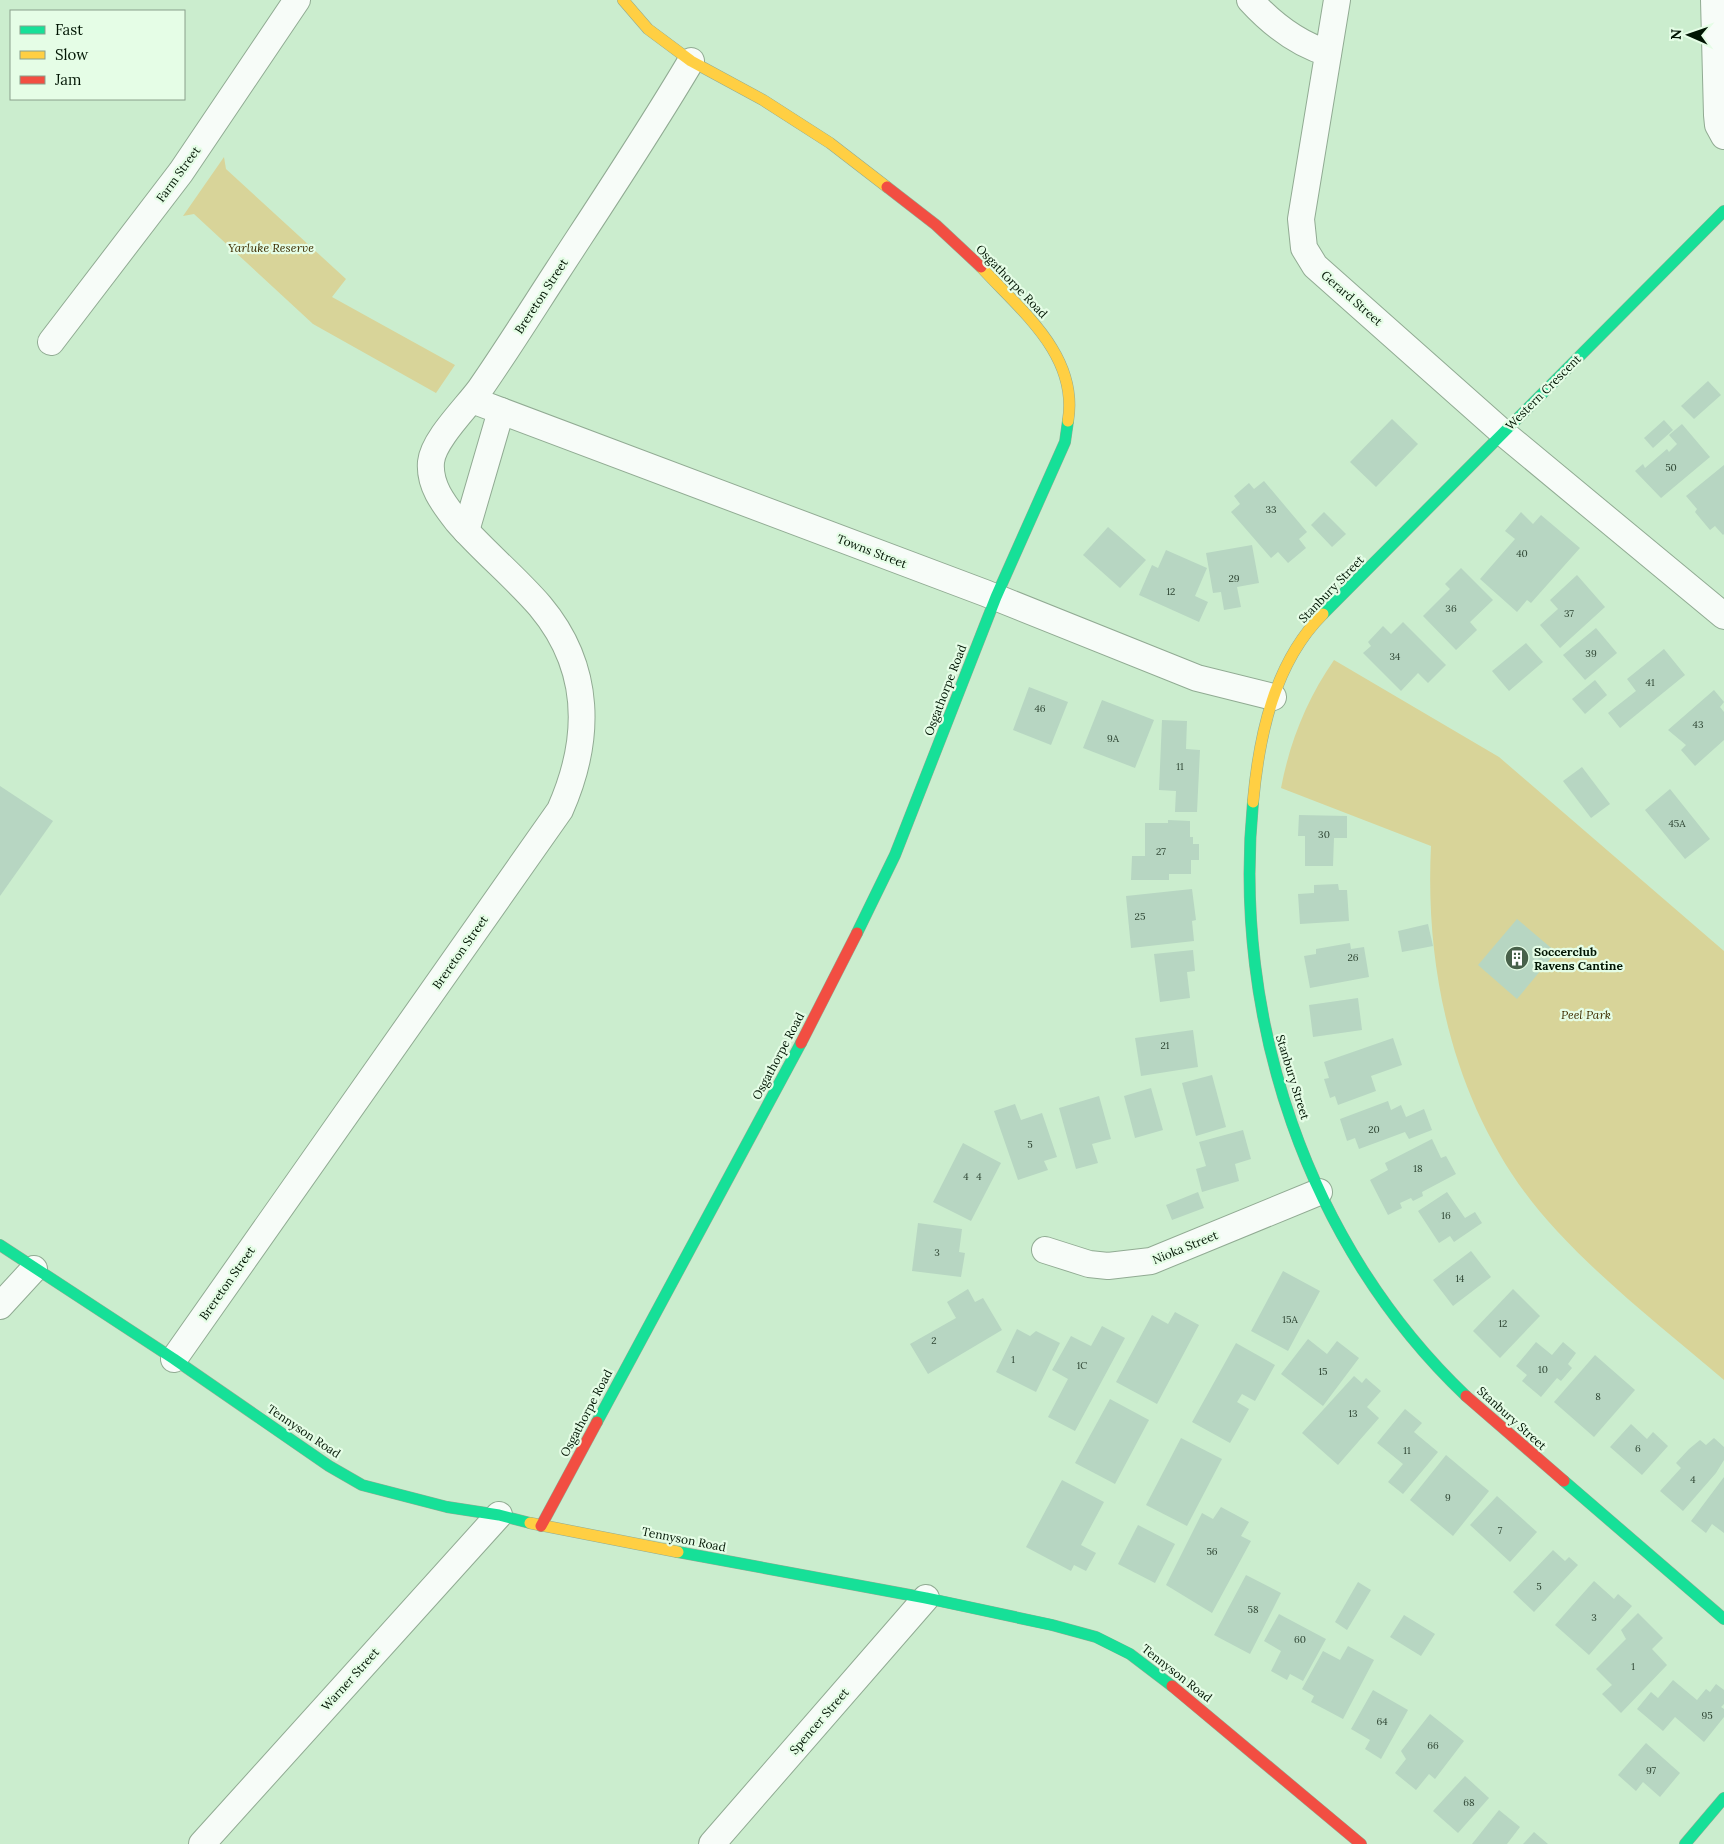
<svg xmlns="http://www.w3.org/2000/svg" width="1724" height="1844" font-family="Lora,serif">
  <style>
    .green { fill: #d8d499 }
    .building { fill: #b7d6c2 }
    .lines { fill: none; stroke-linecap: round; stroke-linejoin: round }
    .street-casing { stroke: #91ab93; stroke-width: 28 }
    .fast-casing { stroke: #91ab93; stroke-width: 12 }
    .slow-casing { stroke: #91ab93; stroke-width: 12 }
    .jam-casing { stroke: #91ab93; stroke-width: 12 }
    .street { stroke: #f7fcf8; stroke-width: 26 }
    .fast { stroke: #16e098; stroke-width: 11 }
    .slow { stroke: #ffcf43; stroke-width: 11 }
    .jam { stroke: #f24e42; stroke-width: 11 }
    .labels { text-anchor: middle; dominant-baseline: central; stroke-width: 4.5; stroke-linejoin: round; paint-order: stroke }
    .number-label { font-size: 10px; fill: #2e4533 }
    .street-label { font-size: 12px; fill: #011503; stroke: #e5fde6 }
    .park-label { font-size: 12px; font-style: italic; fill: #3f2f03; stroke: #e5fde6 }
    .poi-label { font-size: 12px; font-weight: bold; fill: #011503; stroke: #e5fde6; text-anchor: start }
  </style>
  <rect width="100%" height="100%" fill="#cbedce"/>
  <g class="green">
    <path d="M 224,157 L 226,169 L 346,279 L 332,297 L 455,365 L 436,393 L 313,324 L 194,214 L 183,216 Z"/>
    <path d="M 1334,660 L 1499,757 L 1724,951 L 1724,1380 C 1668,1332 1608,1286 1557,1231 C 1460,1128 1424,984 1431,846 L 1281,788 C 1290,741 1307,699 1334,660 Z"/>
  </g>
  <g class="building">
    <path d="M 1708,381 L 1721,395 L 1694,419 L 1681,406 Z"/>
    <path d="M 1392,419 L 1418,444 L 1376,487 L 1350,462 Z"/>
    <path d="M 1664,420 L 1673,430 L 1653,448 L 1644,438 Z"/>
    <path d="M 1682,424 L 1710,457 L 1661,498 L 1635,471 L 1643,464 L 1645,468 L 1667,449 L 1669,452 L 1677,444 L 1669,435 Z"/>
    <path d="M 1724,465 L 1724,534 L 1723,535 L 1715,526 L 1710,530 L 1695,512 L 1697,509 L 1686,496 Z"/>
    <path d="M 1264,481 L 1307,532 L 1299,539 L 1306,548 L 1288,563 L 1278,552 L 1271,558 L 1231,512 L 1240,504 L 1234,496 L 1249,483 L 1254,489 Z"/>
    <path d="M 1324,512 L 1346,534 L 1332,547 L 1311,525 Z"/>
    <path d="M 1521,512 L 1533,524 L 1541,515 L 1580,548 L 1531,603 L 1527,600 L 1517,612 L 1480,579 L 1515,539 L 1505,531 Z"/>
    <path d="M 1108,527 L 1146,560 L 1120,588 L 1083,555 Z"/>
    <path d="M 1252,545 L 1259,583 L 1237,587 L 1241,607 L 1224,610 L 1221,592 L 1213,593 L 1206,553 Z"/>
    <path d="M 1166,550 L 1207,568 L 1195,596 L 1208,602 L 1199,622 L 1139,595 L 1152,565 L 1158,568 Z"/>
    <path d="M 1461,568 L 1493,600 L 1470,622 L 1477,630 L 1456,650 L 1423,616 L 1450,589 L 1445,584 Z"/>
    <path d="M 1577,575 L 1605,607 L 1560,648 L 1540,625 L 1558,609 L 1550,600 Z"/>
    <path d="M 1403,622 L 1446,665 L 1428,683 L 1418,673 L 1401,691 L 1363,653 L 1371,646 L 1368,642 L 1383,626 L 1391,634 Z"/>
    <path d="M 1596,628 L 1617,653 L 1585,680 L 1563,655 Z"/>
    <path d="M 1526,643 L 1543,662 L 1509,691 L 1492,671 Z"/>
    <path d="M 1664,649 L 1685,675 L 1620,728 L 1608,713 L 1636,691 L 1627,679 Z"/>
    <path d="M 1595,680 L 1607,695 L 1585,714 L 1572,699 Z"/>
    <path d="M 1029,687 L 1068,702 L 1051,745 L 1013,730 Z"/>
    <path d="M 1714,690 L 1724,702 L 1720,707 L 1724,712 L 1724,740 L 1695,766 L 1681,750 L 1686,745 L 1668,730 Z"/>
    <path d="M 1102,700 L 1154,720 L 1135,768 L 1083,748 Z"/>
    <path d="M 1162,720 L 1187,721 L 1186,749 L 1200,750 L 1197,812 L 1175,812 L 1176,791 L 1159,790 Z"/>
    <path d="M 1582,767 L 1610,804 L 1591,818 L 1563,781 Z"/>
    <path d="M 0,786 L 53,821 L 0,896 Z"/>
    <path d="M 1670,789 L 1710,839 L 1685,859 L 1645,810 Z"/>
    <path d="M 1299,815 L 1347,816 L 1347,838 L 1334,838 L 1333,866 L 1305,866 L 1305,836 L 1298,836 Z"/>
    <path d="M 1168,820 L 1190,821 L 1190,837 L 1193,837 L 1193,844 L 1199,844 L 1199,860 L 1191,860 L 1191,874 L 1169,874 L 1169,880 L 1131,880 L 1132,856 L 1145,856 L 1145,823 L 1168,823 Z"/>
    <path d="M 1338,884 L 1339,890 L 1347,890 L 1349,921 L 1300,924 L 1298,894 L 1314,893 L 1314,885 Z"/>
    <path d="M 1192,889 L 1196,920 L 1192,921 L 1194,941 L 1131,948 L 1126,896 Z"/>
    <path d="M 1517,919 L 1556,952 L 1517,999 L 1478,965 Z"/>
    <path d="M 1428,924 L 1433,946 L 1402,952 L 1398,931 Z"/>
    <path d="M 1350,943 L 1351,949 L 1364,947 L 1369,977 L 1310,988 L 1304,956 L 1316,954 L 1316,949 Z"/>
    <path d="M 1193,950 L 1195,971 L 1187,972 L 1190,998 L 1160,1002 L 1154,954 Z"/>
    <path d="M 1358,998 L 1362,1030 L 1313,1037 L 1309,1005 Z"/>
    <path d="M 1193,1030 L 1198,1067 L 1141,1076 L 1135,1038 Z"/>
    <path d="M 1393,1038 L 1402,1065 L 1371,1076 L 1376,1091 L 1338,1105 L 1335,1096 L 1330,1098 L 1324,1079 L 1329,1078 L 1324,1062 Z"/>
    <path d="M 1212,1075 L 1226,1127 L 1196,1136 L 1182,1083 Z"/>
    <path d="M 1151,1088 L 1163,1130 L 1135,1138 L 1124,1096 Z"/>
    <path d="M 1099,1096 L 1111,1139 L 1092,1144 L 1098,1163 L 1076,1169 L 1059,1108 Z"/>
    <path d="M 1388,1101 L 1391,1110 L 1401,1105 L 1406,1117 L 1424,1109 L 1432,1130 L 1409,1139 L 1405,1132 L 1359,1149 L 1355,1138 L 1347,1141 L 1340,1119 Z"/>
    <path d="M 1015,1104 L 1021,1120 L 1042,1113 L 1057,1157 L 1044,1161 L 1048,1170 L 1018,1180 L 994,1111 Z"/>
    <path d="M 1243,1130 L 1251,1159 L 1235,1164 L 1239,1181 L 1202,1192 L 1196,1169 L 1206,1166 L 1199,1142 Z"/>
    <path d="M 1432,1139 L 1441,1158 L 1446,1156 L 1456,1174 L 1422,1192 L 1423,1196 L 1413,1201 L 1411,1198 L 1400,1203 L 1402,1208 L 1388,1215 L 1370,1180 L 1388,1170 L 1385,1163 Z"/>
    <path d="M 963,1143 L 1001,1163 L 971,1221 L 933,1202 Z"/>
    <path d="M 1198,1192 L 1204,1208 L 1172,1220 L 1166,1205 Z"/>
    <path d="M 1447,1192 L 1465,1218 L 1475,1212 L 1482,1223 L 1454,1242 L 1450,1236 L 1439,1243 L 1418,1211 Z"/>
    <path d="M 918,1223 L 962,1229 L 959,1252 L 965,1253 L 961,1277 L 912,1271 Z"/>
    <path d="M 1471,1251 L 1491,1277 L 1453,1306 L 1433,1280 Z"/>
    <path d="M 1283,1271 L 1320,1291 L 1288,1351 L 1251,1331 Z"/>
    <path d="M 968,1289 L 975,1302 L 983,1298 L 1002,1330 L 928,1374 L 910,1344 L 956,1318 L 947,1302 Z"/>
    <path d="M 1513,1289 L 1540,1316 L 1500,1358 L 1473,1331 Z"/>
    <path d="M 1175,1312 L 1199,1325 L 1157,1404 L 1116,1382 L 1152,1315 L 1168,1324 Z"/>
    <path d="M 1102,1326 L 1125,1338 L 1075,1431 L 1048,1417 L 1068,1379 L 1052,1370 L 1071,1336 L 1091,1346 Z"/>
    <path d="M 1017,1329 L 1030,1336 L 1036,1331 L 1060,1343 L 1036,1392 L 996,1372 Z"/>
    <path d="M 1308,1339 L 1327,1354 L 1337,1341 L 1359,1358 L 1323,1406 L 1281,1374 Z"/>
    <path d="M 1536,1342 L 1552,1355 L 1563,1342 L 1576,1353 L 1568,1364 L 1572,1368 L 1561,1381 L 1557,1378 L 1541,1397 L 1522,1381 L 1527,1375 L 1516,1366 Z"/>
    <path d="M 1236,1343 L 1275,1365 L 1255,1401 L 1242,1394 L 1237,1402 L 1249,1409 L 1230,1443 L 1192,1422 Z"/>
    <path d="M 1595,1355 L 1635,1390 L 1594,1437 L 1554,1402 Z"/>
    <path d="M 1354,1376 L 1362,1383 L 1366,1378 L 1381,1391 L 1367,1407 L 1379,1418 L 1338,1465 L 1302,1433 Z"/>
    <path d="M 1110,1399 L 1149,1420 L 1115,1484 L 1075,1463 Z"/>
    <path d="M 1405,1409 L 1422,1423 L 1414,1432 L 1438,1452 L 1403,1494 L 1388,1482 L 1403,1464 L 1377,1443 Z"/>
    <path d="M 1631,1424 L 1647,1439 L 1653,1432 L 1668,1446 L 1642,1475 L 1610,1447 Z"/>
    <path d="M 1181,1438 L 1222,1459 L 1187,1526 L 1146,1505 Z"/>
    <path d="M 1714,1438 L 1724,1447 L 1724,1460 L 1716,1473 L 1683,1511 L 1660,1491 L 1681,1468 L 1676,1463 L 1689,1449 L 1700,1440 L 1706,1445 Z"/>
    <path d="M 1446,1455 L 1489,1491 L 1453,1536 L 1410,1500 Z"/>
    <path d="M 1724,1477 L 1724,1533 L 1712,1524 L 1706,1533 L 1691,1521 Z"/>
    <path d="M 1062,1480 L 1104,1502 L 1081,1545 L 1096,1553 L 1086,1571 L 1074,1565 L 1071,1571 L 1026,1547 Z"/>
    <path d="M 1497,1496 L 1537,1532 L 1510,1562 L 1470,1525 Z"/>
    <path d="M 1221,1507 L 1249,1522 L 1241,1536 L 1251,1541 L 1212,1613 L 1166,1585 L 1202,1513 L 1213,1519 Z"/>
    <path d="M 1138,1525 L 1175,1544 L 1155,1583 L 1118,1564 Z"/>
    <path d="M 1553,1550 L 1565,1561 L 1569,1557 L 1578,1565 L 1534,1612 L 1513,1592 Z"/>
    <path d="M 1246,1575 L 1281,1593 L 1250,1654 L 1214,1635 Z"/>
    <path d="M 1594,1581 L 1614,1599 L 1618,1594 L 1632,1606 L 1589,1655 L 1555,1625 Z"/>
    <path d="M 1358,1582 L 1371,1590 L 1347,1630 L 1335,1622 Z"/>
    <path d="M 1638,1613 L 1663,1638 L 1652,1649 L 1667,1665 L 1621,1713 L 1602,1694 L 1612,1685 L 1596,1669 L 1626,1639 L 1621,1630 Z"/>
    <path d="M 1279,1614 L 1326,1639 L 1303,1681 L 1290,1674 L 1287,1680 L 1271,1671 L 1281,1651 L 1264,1641 Z"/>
    <path d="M 1404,1615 L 1435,1634 L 1421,1656 L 1390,1637 Z"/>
    <path d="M 1348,1646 L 1374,1660 L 1343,1719 L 1311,1702 L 1314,1696 L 1302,1689 L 1323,1651 L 1340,1660 Z"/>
    <path d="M 1673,1680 L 1697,1700 L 1706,1689 L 1710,1692 L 1716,1684 L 1724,1690 L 1724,1704 L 1721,1707 L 1724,1709 L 1724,1717 L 1704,1742 L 1675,1717 L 1663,1731 L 1637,1709 L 1651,1692 L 1658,1698 Z"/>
    <path d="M 1373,1690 L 1408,1710 L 1381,1759 L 1365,1749 L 1370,1740 L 1351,1729 Z"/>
    <path d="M 1430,1714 L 1464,1741 L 1435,1779 L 1429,1774 L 1416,1790 L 1395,1773 L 1406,1759 L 1401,1751 Z"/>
    <path d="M 1646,1743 L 1680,1773 L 1660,1797 L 1643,1782 L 1636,1791 L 1618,1775 Z"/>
    <path d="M 1465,1776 L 1489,1798 L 1458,1833 L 1433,1811 Z"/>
    <path d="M 1499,1810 L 1520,1827 L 1507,1844 L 1472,1844 Z"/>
    <path d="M 1534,1832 L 1548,1844 L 1523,1844 Z"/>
  </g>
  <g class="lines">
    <g class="street-casing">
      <g id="street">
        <path d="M 1250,0 C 1271,23 1298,44 1328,53"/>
        <path d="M 1337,0 L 1301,219 L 1304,248 L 1315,266 L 1502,432 L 1724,616"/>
        <path d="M 1714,0 L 1717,115 L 1718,125 L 1724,136"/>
        <path d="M 51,342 L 181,172 L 297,0"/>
        <path d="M 472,400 L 985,593 L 1197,678 L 1273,697"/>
        <path d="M 466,531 L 501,411"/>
        <path d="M 1045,1250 L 1089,1264 L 1108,1266 L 1151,1261 L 1319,1192"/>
        <path d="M 0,1306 L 34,1269"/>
        <path d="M 174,1359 L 560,810 C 591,740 592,668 540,606 C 514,576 483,551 457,521 C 443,503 429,485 431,462 C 433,440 467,407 480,389 C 507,350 532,310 558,270 C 603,201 649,132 691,61"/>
        <path d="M 202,1844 L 499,1515"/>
        <path d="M 712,1844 L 926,1598"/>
      </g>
    </g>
    <g class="fast-casing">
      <g id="fast">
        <path d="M 1323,614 L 1724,211"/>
        <path d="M 1253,802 C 1232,1018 1307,1245 1466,1396"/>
        <path d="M 857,933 L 895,855 L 996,597 L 1065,442 L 1068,421"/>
        <path d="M 0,1245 L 174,1359 L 329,1466 L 362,1485 L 447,1507 L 499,1515 L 530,1523"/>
        <path d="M 597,1422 L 801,1043"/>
        <path d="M 1564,1481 L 1724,1619"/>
        <path d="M 678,1552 L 926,1598 L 1052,1625 L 1096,1637 L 1130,1654 L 1172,1686"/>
        <path d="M 1685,1844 L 1724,1798"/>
      </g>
    </g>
    <g class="slow-casing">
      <g id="slow">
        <path d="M 623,0 L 648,29 L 691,61 L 763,100 L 830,143 L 887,187"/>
        <path d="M 981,267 C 1021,311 1079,355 1068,421"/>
        <path d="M 1253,802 C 1259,736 1274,663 1323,614"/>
        <path d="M 530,1523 L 678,1552"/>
      </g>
    </g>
    <g class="jam-casing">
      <g id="jam">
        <path d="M 887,187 L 936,225 L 981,267"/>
        <path d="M 801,1043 L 857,933"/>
        <path d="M 1466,1396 L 1564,1481"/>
        <path d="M 541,1526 L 597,1422"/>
        <path d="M 1172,1686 L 1361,1844"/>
      </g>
    </g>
    <use href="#street" class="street"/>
    <use href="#fast" class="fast"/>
    <use href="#slow" class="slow"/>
    <use href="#jam" class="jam"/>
  </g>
  <defs>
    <g id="building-disc" transform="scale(1.25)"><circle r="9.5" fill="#48614a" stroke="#e5fde6"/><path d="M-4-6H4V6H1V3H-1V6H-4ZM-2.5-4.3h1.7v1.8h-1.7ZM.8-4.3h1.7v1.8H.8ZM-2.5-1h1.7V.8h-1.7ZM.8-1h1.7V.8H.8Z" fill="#fff"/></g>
  </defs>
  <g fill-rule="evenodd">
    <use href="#building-disc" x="1517" y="958"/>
  </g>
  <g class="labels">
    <g class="number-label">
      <text x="1671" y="467">50</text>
      <text x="1271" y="509">33</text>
      <text x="1522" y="553">40</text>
      <text x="1234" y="578">29</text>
      <text x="1171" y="591">12</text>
      <text x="1451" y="608">36</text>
      <text x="1569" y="613">37</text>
      <text x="1591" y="653">39</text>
      <text x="1395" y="656">34</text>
      <text x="1650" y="682">41</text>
      <text x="1040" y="708">46</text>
      <text x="1698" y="724">43</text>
      <text x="1113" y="738">9A</text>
      <text x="1180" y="766">11</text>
      <text x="1677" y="823">45A</text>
      <text x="1324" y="834">30</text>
      <text x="1161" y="851">27</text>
      <text x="1140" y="916">25</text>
      <text x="1353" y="957">26</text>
      <text x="1165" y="1045">21</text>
      <text x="1374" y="1129">20</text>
      <text x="1030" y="1144">5</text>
      <text x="1418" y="1168">18</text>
      <text x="966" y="1176">4</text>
      <text x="979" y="1176">4</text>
      <text x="1446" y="1215">16</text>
      <text x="937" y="1252">3</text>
      <text x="1460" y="1278">14</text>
      <text x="1290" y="1319">15A</text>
      <text x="1503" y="1323">12</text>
      <text x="934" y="1340">2</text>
      <text x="1013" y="1359">1</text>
      <text x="1082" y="1365">1C</text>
      <text x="1543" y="1369">10</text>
      <text x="1323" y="1371">15</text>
      <text x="1598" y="1396">8</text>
      <text x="1353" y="1413">13</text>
      <text x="1638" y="1448">6</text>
      <text x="1407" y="1450">11</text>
      <text x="1693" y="1479">4</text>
      <text x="1448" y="1497">9</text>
      <text x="1500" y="1530">7</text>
      <text x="1212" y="1551">56</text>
      <text x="1539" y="1586">5</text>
      <text x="1253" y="1609">58</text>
      <text x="1594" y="1617">3</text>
      <text x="1300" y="1639">60</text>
      <text x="1633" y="1666">1</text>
      <text x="1707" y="1715">95</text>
      <text x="1382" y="1721">64</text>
      <text x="1433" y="1745">66</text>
      <text x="1651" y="1770">97</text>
      <text x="1469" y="1802">68</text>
    </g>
    <g class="street-label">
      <text transform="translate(178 174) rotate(-54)">Farm Street</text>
      <text transform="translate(1012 281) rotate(46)">Osgathorpe Road</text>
      <text transform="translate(541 296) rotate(-57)">Brereton Street</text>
      <text transform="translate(1352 298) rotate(41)">Gerard Street</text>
      <text transform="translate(1543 392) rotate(-45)">Western Crescent</text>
      <text transform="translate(872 551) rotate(21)">Towns Street</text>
      <text transform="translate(1331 589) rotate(-46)">Stanbury Street</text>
      <text transform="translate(945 690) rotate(-69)">Osgathorpe Road</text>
      <text transform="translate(460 952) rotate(-55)">Brereton Street</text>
      <text transform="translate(778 1056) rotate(-62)">Osgathorpe Road</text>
      <text transform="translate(1293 1077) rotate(73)">Stanbury Street</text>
      <text transform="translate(1185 1247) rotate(-22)">Nioka Street</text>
      <text transform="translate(227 1283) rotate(-55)">Brereton Street</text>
      <text transform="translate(586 1413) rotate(-62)">Osgathorpe Road</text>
      <text transform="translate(1512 1418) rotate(42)">Stanbury Street</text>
      <text transform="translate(304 1431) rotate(34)">Tennyson Road</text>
      <text transform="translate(684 1539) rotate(11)">Tennyson Road</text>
      <text transform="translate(1177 1673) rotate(38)">Tennyson Road</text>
      <text transform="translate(350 1679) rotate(-48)">Warner Street</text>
      <text transform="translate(819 1721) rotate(-49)">Spencer Street</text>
    </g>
    <g class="park-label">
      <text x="271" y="247">Yarluke Reserve</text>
      <text x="1586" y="1014">Peel Park</text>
    </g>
    <g class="poi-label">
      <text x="1534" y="951">Soccerclub<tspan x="1534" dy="14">Ravens Cantine</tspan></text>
    </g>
  </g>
  <rect x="10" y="10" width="175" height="90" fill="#e5fde6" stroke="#8aa08b"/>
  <rect x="20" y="26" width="25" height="8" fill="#16e098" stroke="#8aa08b"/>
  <text x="55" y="35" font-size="15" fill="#011503">Fast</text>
  <rect x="20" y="51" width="25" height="8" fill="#ffcf43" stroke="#8aa08b"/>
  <text x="55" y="60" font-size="15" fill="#011503">Slow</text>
  <rect x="20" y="76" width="25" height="8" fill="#f24e42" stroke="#8aa08b"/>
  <text x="55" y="85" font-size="15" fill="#011503">Jam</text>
  <g transform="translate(1689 35) rotate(272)" stroke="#e5fde6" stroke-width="4" paint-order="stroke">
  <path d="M0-4L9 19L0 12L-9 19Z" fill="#011503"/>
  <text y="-8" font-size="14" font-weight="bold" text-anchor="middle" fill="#011503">N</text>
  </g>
</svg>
